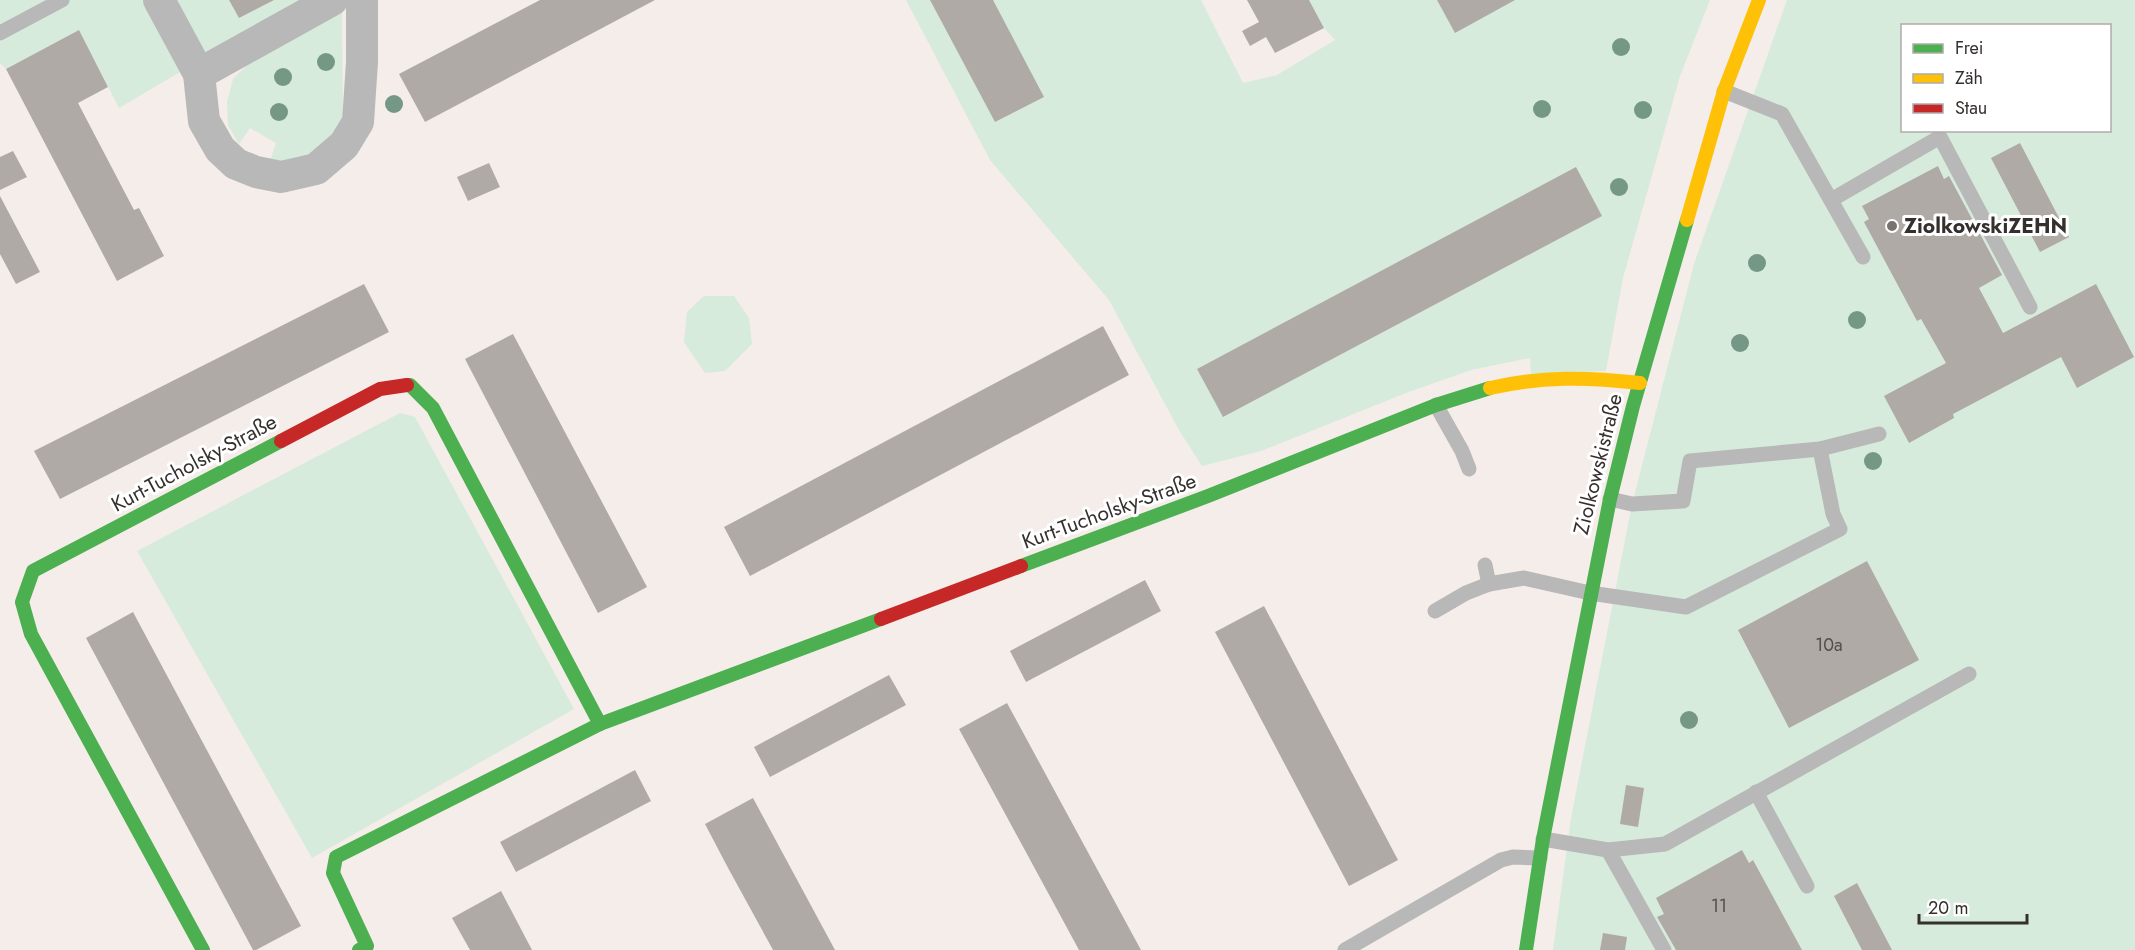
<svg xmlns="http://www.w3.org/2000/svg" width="2135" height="950" font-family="Jost,sans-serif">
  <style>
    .green { fill: #d6ebdc; fill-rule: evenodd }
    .building { fill: #b0aaa7 }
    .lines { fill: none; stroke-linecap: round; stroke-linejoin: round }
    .lane { stroke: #b8b8b8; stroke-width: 15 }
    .street { stroke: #b8b8b8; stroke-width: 32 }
    .fast { stroke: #4caf50; stroke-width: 14 }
    .slow { stroke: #ffc107; stroke-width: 14 }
    .jam { stroke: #c62828; stroke-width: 14 }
    .tree { fill: #759786 }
    .poi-dot { fill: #787270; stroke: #fff; stroke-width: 2 }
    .labels { text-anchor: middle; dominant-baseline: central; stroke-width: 6; stroke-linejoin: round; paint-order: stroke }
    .number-label { font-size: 18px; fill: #544e4c }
    .poi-label { font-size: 21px; font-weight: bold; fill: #35302e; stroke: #fff; text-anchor: start }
    .street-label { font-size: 21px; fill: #35302e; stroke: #fff }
  </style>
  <rect width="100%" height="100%" fill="#f5edea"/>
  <g class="green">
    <path d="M 0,0 L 303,0 L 119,108 L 79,30 L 6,69 L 0,63 Z"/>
    <path d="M 906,0 L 1201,0 L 1243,83 L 1277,75 L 1335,40 L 1324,28 L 1309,0 L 1710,0 L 1680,76 L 1623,278 L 1606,371 L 1531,374 L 1530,358 L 1471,370 L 1406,393 L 1261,451 L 1202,466 L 1180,432 L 1109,300 L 990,160 Z"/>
    <path d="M 1787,0 L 2135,0 L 2135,950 L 1553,950 L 1571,818 L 1632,504 L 1694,264 ZM 1902,26 L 2110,26 L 2110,130 L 1902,130 Z"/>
    <path d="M 342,11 L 343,117 L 335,138 L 315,157 L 291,165 L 270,161 L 276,143 L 250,128 L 239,144 L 228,125 L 227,102 L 233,79 L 252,60 Z"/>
    <path d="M 704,296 L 734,296 L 749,318 L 752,344 L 725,371 L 705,373 L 684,342 L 687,312 Z"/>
    <path d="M 400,413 L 415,417 L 574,709 L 312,858 L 137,551 Z"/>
  </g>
  <g class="building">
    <path d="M 229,0 L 274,0 L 239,18 Z"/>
    <path d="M 540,0 L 655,0 L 425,122 L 399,74 Z"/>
    <path d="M 930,0 L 993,0 L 1044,97 L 995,122 Z"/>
    <path d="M 1247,0 L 1309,0 L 1324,28 L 1275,53 L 1266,37 L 1250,46 L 1242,31 L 1259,22 Z"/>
    <path d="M 1437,0 L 1515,0 L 1455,33 Z"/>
    <path d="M 79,30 L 108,87 L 78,103 L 134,210 L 139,208 L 164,256 L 117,281 L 6,69 Z"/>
    <path d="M 2020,143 L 2069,237 L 2040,252 L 1991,158 Z"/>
    <path d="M 13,151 L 27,177 L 0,190 L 0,157 Z"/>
    <path d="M 489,163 L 500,187 L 468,201 L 457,177 Z"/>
    <path d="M 1938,166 L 1944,179 L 1949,176 L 2002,275 L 1979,288 L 2003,333 L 2096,284 L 2134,357 L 2077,388 L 2061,357 L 1953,414 L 1954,418 L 1909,443 L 1884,396 L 1946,363 L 1921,319 L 1917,321 L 1864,222 L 1869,219 L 1862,206 Z"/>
    <path d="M 1576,167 L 1602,216 L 1223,417 L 1197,369 Z"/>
    <path d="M 0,196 L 40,272 L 16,284 L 0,254 Z"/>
    <path d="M 364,284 L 389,332 L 60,499 L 34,451 Z"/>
    <path d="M 1103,326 L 1129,375 L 750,576 L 724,527 Z"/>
    <path d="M 513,334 L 647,587 L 598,613 L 465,359 Z"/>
    <path d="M 1867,561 L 1919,660 L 1789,728 L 1738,630 Z"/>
    <path d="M 1145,580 L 1161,611 L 1026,682 L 1010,651 Z"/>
    <path d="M 1264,606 L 1398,860 L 1349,886 L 1215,632 Z"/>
    <path d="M 133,612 L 301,926 L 256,950 L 253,950 L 86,638 Z"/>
    <path d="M 889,675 L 906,705 L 770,777 L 754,747 Z"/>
    <path d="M 1007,703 L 1141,950 L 1079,950 L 983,773 L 959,729 Z"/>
    <path d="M 635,770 L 651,801 L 516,872 L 500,842 Z"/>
    <path d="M 1626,785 L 1644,788 L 1638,827 L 1620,824 Z"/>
    <path d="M 753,798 L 835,950 L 773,950 L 727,866 L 705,824 Z"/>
    <path d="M 1742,850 L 1749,863 L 1753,860 L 1802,950 L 1676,950 L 1657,917 L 1664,914 L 1656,898 Z"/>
    <path d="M 1857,883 L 1892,950 L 1862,950 L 1834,896 Z"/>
    <path d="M 501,891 L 532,950 L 470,950 L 452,918 Z"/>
    <path d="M 1603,933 L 1627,937 L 1625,950 L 1600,950 Z"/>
  </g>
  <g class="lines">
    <g class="lane">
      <path d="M 0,33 L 62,0"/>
      <path d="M 1724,91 L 1782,114 L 1863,257"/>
      <path d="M 1831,200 L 1940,137 L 2030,307"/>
      <path d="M 1436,405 L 1462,451 L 1469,469"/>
      <path d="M 1610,499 L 1632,504 L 1683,501 L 1690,461 L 1820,449 L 1879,434"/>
      <path d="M 1485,565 L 1489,584 L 1524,578 L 1590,593 L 1686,607 L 1840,529 L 1833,514 L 1820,449"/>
      <path d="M 1435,611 L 1466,593 L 1489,584"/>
      <path d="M 1756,792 L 1807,886"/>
      <path d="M 1543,839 L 1608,850 L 1665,844 L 1969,674"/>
      <path d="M 1608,850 L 1664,950"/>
      <path d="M 1345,950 L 1501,860 L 1513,857 L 1540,858"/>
    </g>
    <g class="street">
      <path d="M 159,0 L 199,74 L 204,121 L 220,149 L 236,164 L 256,172 L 281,177 L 316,169 L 344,145 L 358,122 L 362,62 L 362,0"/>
      <path d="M 199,74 L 332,0"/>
    </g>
    <g class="fast">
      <path d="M 407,385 L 410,385 L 433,408 L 600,724"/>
      <path d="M 1021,566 L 1208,496 L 1436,405 L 1490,388"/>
      <path d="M 203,950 L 31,634 L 22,602 L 33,571 L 281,441"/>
      <path d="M 359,950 L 367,946 L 333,873 L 336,857 L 600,724 L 881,619"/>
      <path d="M 1526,950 L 1543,839 L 1610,499 L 1633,406 L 1687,220"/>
    </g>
    <g class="slow">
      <path d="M 1687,220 L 1724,91 L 1759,0"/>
      <path d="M 1490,388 C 1542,376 1587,377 1640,383"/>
    </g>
    <g class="jam">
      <path d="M 281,441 L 380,389 L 407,385"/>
      <path d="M 881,619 L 1021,566"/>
    </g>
  </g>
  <g class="tree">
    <circle cx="1621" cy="47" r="9"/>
    <circle cx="326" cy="62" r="9"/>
    <circle cx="283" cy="77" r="9"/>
    <circle cx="394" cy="104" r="9"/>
    <circle cx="1542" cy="109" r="9"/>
    <circle cx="1643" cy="110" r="9"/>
    <circle cx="279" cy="112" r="9"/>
    <circle cx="1619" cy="187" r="9"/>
    <circle cx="1757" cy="263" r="9"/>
    <circle cx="1857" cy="320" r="9"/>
    <circle cx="1740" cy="343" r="9"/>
    <circle cx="1873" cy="461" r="9"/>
    <circle cx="1689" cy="720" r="9"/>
  </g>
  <circle class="poi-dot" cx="1892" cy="226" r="6"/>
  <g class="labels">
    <g class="number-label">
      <text x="1829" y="645">10a</text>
      <text x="1719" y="906">11</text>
    </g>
    <g class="poi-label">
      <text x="1904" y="226">ZiolkowskiZEHN</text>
    </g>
    <g class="street-label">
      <text transform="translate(194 463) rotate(-28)">Kurt-Tucholsky-Straße</text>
      <text transform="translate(1598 464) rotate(-76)">Ziolkowskistraße</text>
      <text transform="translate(1109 511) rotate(-20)">Kurt-Tucholsky-Straße</text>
    </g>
  </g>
  <rect x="1901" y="24" width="210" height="108" fill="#ffffff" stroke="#aeacab" stroke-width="1.5"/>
  <rect x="1913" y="44" width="30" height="9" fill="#4caf50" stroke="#aeacab" stroke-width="1.5"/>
  <text x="1955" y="54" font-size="18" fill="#35302e">Frei</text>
  <rect x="1913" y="74" width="30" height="9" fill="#ffc107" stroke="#aeacab" stroke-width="1.5"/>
  <text x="1955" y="84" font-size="18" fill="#35302e">Zäh</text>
  <rect x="1913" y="104" width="30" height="9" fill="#c62828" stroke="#aeacab" stroke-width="1.5"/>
  <text x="1955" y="114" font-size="18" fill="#35302e">Stau</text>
  <path d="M1919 914v9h108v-9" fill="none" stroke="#35302e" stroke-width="3"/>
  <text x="1928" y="914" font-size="18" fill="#35302e" stroke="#ffffff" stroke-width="4.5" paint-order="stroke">20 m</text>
</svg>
